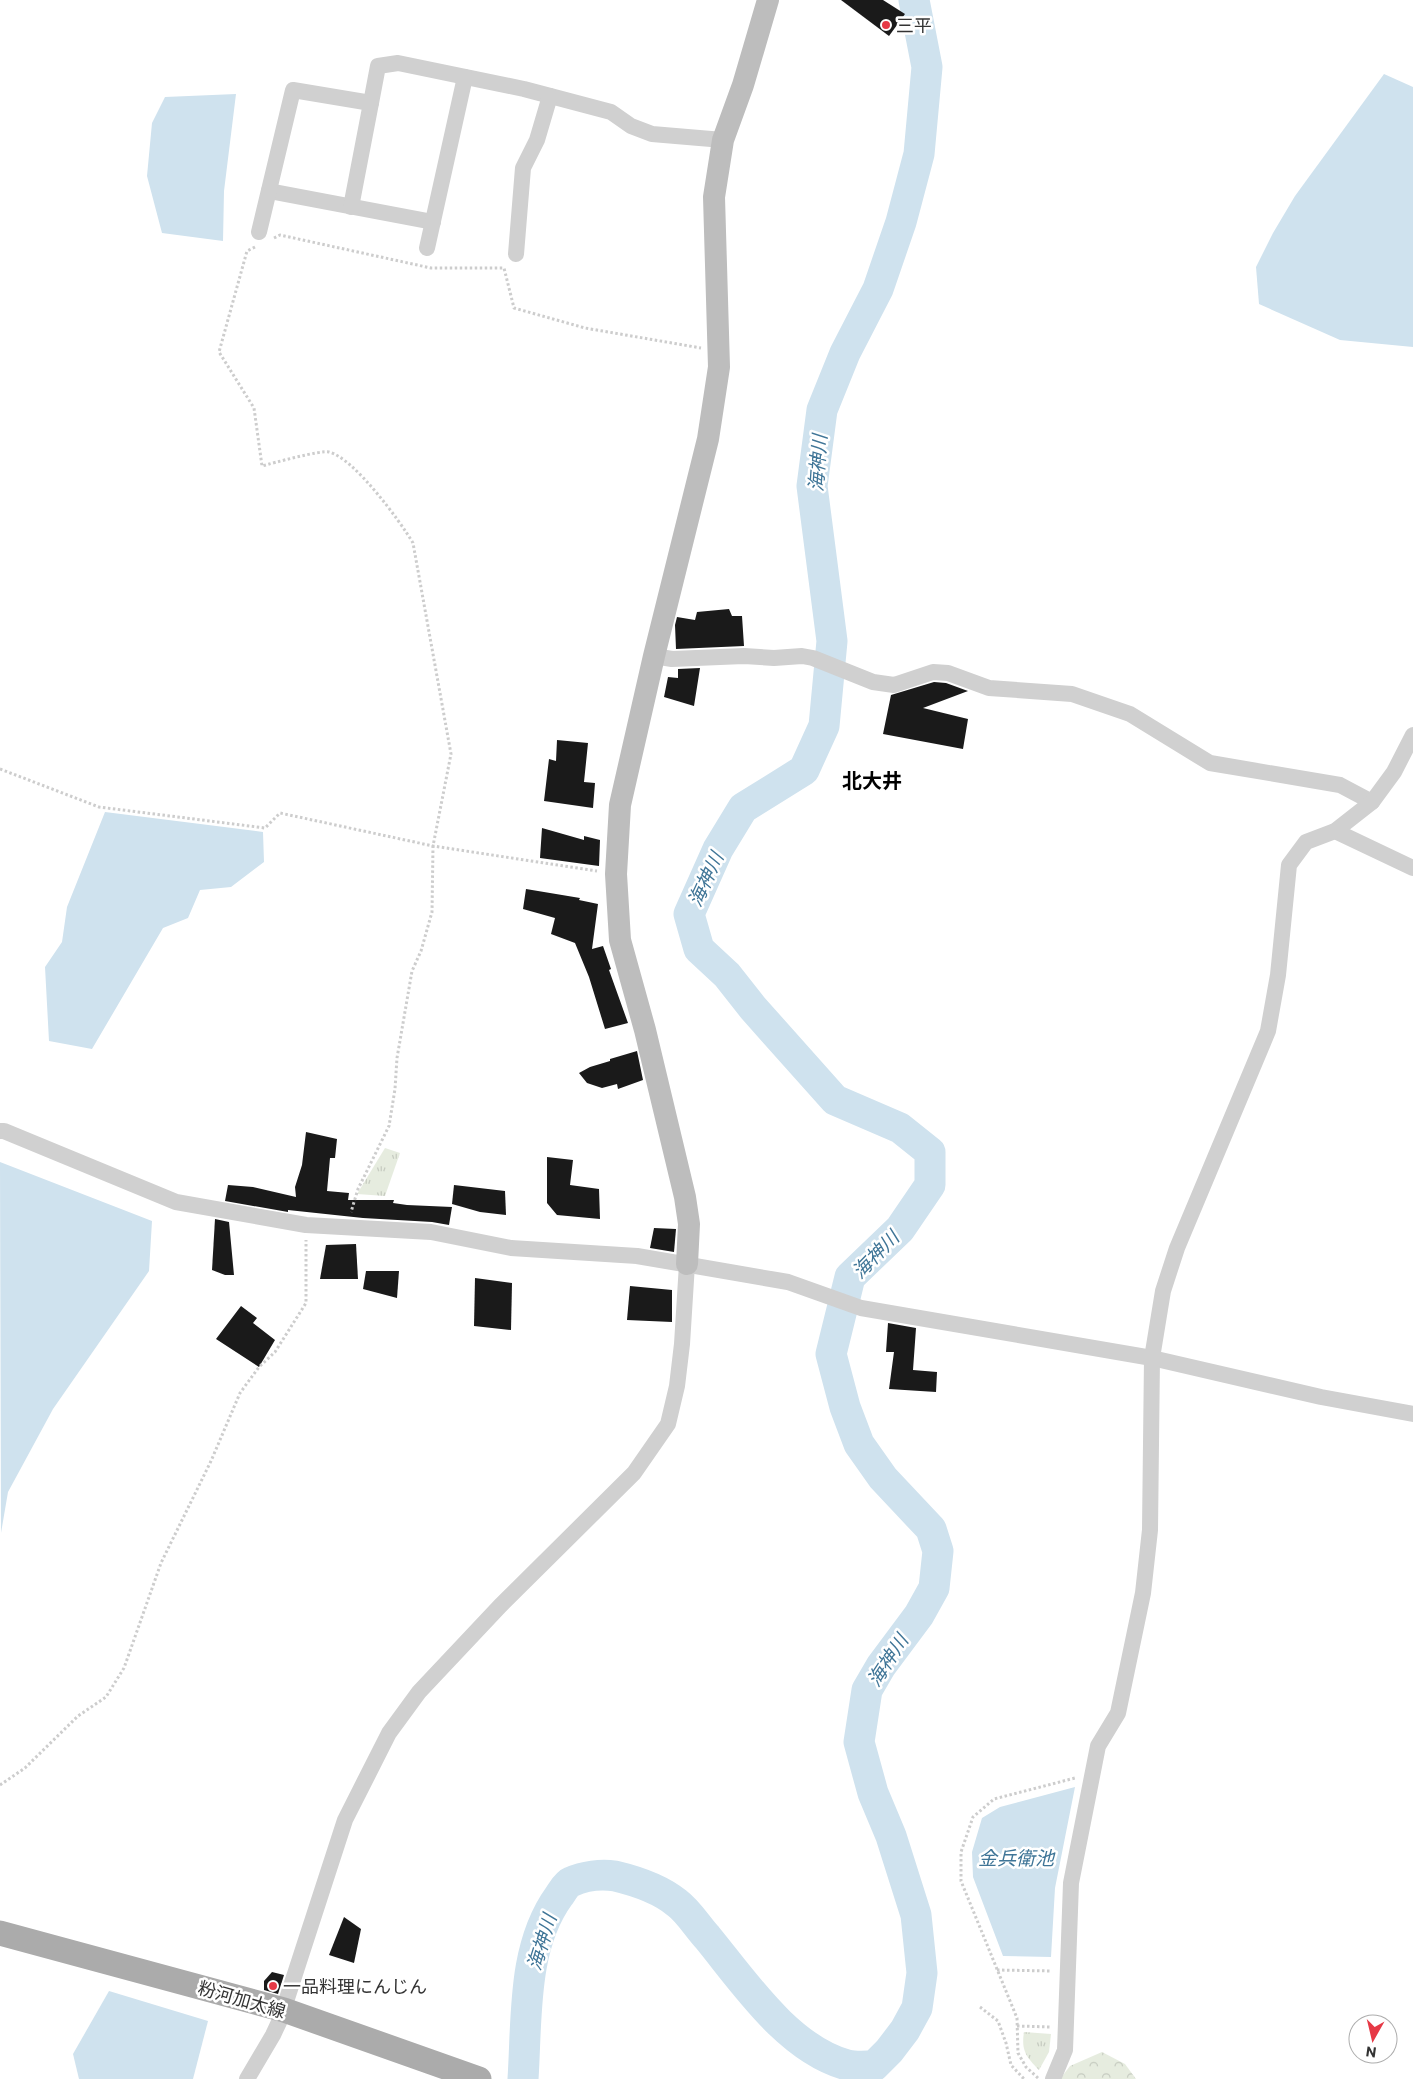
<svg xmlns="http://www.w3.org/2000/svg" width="1413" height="2079" font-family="Commissioner,'Noto Sans JP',sans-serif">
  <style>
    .grass { fill: url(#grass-tufts) }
    .forest { fill: url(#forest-crowns) }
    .water { fill: #cfe2ee }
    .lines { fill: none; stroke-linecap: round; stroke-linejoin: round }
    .river { stroke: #cfe2ee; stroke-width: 31 }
    .building { fill: #1a1a1a }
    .path { stroke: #cdcdcd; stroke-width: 3; stroke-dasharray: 2.5 2.5; stroke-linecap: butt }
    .street { stroke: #d0d0d0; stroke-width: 16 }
    .secondary { stroke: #bdbdbd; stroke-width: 22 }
    .primary { stroke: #ababab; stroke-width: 25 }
    .poi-dot { fill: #e63946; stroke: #fff; stroke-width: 2 }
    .labels { text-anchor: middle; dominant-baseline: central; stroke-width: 5; stroke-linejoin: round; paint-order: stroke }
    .poi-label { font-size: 18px; fill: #333; stroke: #fff; text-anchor: start }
    .street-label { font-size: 18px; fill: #333; stroke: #fff }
    .water-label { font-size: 19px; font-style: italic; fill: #3f7597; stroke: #fff }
    .quarter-label { font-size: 20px; font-weight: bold; fill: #000; stroke: #fff }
  </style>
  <defs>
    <pattern id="grass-tufts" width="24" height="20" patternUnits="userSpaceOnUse" patternTransform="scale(1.25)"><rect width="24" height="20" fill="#e6ecdf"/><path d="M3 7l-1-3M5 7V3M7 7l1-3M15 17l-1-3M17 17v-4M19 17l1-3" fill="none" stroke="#c6cbc0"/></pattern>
    <pattern id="forest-crowns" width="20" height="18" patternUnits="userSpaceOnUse" patternTransform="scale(1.25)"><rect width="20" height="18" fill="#e6ecdf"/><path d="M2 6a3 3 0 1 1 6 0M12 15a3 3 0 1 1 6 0" fill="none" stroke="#c6cbc0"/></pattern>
  </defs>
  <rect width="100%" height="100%" fill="#fff"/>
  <g class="grass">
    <path d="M 385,1148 L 400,1153 L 385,1196 L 357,1194 Z"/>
    <path d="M 1024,2032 L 1051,2034 L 1049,2052 L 1039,2070 C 1026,2057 1021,2050 1024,2032 Z"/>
  </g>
  <path class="forest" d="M 1102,2052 L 1125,2064 L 1136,2079 L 1060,2079 L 1070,2066 Z"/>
  <g class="water">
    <path d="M 1384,74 L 1413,87 L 1413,347 L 1340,340 L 1259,304 L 1256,267 L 1273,233 L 1295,196 Z"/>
    <path d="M 236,94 L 224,191 L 223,241 L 162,233 L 147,176 L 152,123 L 165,97 Z"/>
    <path d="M 105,812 L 263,832 L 264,862 L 231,887 L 200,890 L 188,918 L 163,928 L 92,1049 L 49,1041 L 45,967 L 62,942 L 67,907 Z"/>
    <path d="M 0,1162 L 152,1221 L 149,1271 L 53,1409 L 8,1492 L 1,1533 Z"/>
    <path d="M 1075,1787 L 1055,1888 L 1051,1957 L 1003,1956 L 973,1877 L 972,1852 L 982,1818 L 1000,1807 Z"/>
    <path d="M 109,1991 L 208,2021 L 193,2079 L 79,2079 L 73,2054 Z"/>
  </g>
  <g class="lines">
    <path class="river" d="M 523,2079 C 527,2019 522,1947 559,1896 C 562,1892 566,1884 571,1882 C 584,1876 601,1874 615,1876 C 636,1881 660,1889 677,1903 C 688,1911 697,1926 707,1937 C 744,1982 788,2049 847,2065 C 855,2067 866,2066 874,2066 L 889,2051 L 905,2030 L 917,2008 L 922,1973 L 916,1915 L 891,1836 L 873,1793 L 859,1742 L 867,1690 L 881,1666 L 919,1615 L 934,1588 L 938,1551 L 931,1529 L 883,1478 L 859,1444 L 845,1407 L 831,1354 L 850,1277 L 900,1229 L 930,1185 L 930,1152 L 900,1128 L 835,1100 L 753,1008 L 727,975 L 699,949 L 689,914 L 718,849 L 743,808 L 804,770 L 824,726 L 832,641 L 812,486 L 822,410 L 845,353 L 878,289 L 901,222 L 919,154 L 927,67 L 914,0"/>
  </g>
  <g class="building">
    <path d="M 841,0 L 883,0 L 905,14 L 889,36 Z"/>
    <path d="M 729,609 L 732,616 L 742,616 L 744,646 L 676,649 L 675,625 L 677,617 L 695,620 L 697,612 Z"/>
    <path d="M 700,668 L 694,706 L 664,697 L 668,677 L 678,678 L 678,669 Z"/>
    <path d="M 934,682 L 946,683 L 968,691 L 923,708 L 968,719 L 963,749 L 883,734 L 891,695 Z"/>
    <path d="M 557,740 L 588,743 L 584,782 L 595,783 L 593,808 L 544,801 L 549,759 L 556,761 Z"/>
    <path d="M 542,828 L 584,840 L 584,836 L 600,840 L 599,866 L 540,858 Z"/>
    <path d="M 526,889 L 580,898 L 579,900 L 598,904 L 592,949 L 603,946 L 611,969 L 609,970 L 628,1023 L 605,1029 L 589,977 L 575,943 L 551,934 L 555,918 L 523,909 Z"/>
    <path d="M 637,1051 L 643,1080 L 618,1089 L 617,1084 L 602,1088 L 587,1083 L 579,1073 L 590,1067 L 610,1061 L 610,1059 Z"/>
    <path d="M 306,1132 L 337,1139 L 335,1158 L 330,1158 L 327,1191 L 349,1193 L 348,1200 L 394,1200 L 393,1203 L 407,1205 L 452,1207 L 449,1225 L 432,1222 L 363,1218 L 288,1210 L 288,1212 L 225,1201 L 228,1185 L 253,1187 L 296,1197 L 295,1187 L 302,1165 Z"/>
    <path d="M 547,1157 L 573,1160 L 570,1185 L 599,1189 L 600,1219 L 557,1215 L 547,1203 Z"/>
    <path d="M 454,1185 L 505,1191 L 506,1215 L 480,1212 L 452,1204 Z"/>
    <path d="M 215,1219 L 229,1222 L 234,1275 L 225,1275 L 212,1270 Z"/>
    <path d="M 654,1228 L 676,1229 L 674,1252 L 650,1248 Z"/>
    <path d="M 356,1244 L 358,1279 L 320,1279 L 326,1245 Z"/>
    <path d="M 366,1271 L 399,1271 L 397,1298 L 363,1289 Z"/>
    <path d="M 475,1278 L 512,1283 L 511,1330 L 474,1326 Z"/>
    <path d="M 630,1286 L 672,1290 L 672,1322 L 627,1320 Z"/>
    <path d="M 241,1306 L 257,1318 L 253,1323 L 275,1340 L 259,1367 L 216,1339 Z"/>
    <path d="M 888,1323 L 916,1328 L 913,1370 L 937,1372 L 936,1392 L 889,1389 L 894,1352 L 886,1352 Z"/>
    <path d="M 344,1917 L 361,1929 L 354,1963 L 329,1955 Z"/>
    <path d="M 272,1972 L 284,1975 L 278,1994 L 264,1990 L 264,1981 Z"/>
  </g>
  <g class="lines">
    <g class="path">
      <path d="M 274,238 L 280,235 L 431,268 L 504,268 L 514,308 L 585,328 L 701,348"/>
      <path d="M 255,247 L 247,251 L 219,352 L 254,408 L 262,466 C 273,463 320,450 329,452 C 354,458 400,521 413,543 L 451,754 L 433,846 L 432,912 L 421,951 L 412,971 L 397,1058 L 395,1089 L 389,1126 L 358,1189 L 351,1212"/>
      <path d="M 0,769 L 99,807 L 265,828 L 280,813 L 433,846 L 597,871"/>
      <path d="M 0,1785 L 25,1768 L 78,1716 L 106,1697 L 124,1668 L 161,1563 L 211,1461 L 240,1393 L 259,1367 L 275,1352 L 306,1303 L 306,1240"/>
      <path d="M 997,1970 L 1052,1971"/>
      <path d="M 980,2007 L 998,2021 L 1006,2043 L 1011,2065 L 1024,2079"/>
      <path d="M 1017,2026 L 1051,2027"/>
      <path d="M 1038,2078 L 1026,2067 L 1018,2053 L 1017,2018 L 961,1881 L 961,1852 L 973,1817 L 994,1799 L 1075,1778"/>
    </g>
    <g class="street">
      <path d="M 269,191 L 433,222"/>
      <path d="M 351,207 L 371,103"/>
      <path d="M 259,232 L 293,90 L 371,103 L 378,66 L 398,63 L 524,89 L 611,112 L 631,126 L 652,134 L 723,140"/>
      <path d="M 427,248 L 465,77"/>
      <path d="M 516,254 L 523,168 L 537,140 L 550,96"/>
      <path d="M 654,656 L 672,659 L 744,656 L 774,658 L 802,656 L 813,658 L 873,682 L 894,685 L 933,672 L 948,673 L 989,688 L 1072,694 L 1130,714 L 1210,763 L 1340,785 L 1372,802"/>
      <path d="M 1335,831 L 1413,868"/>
      <path d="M 0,1131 L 4,1131 L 176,1202 L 306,1225 L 431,1232 L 511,1248 L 637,1256 L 788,1282 L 861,1308 L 1152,1358 L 1321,1397 L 1413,1414"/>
      <path d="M 247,2079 L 273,2035 L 280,2020 L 345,1820 L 389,1733 L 419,1692 L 500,1606 L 634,1473 L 668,1424 L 677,1386 L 682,1344 L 687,1264"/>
      <path d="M 1053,2079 L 1065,2050 L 1071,1883 L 1098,1746 L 1118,1713 L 1143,1593 L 1150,1530 L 1152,1358 L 1163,1291 L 1177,1248 L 1268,1031 L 1278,975 L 1289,865 L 1306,842 L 1335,831 L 1372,802 L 1394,772 L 1413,735"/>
    </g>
    <path class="secondary" d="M 687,1264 L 689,1224 L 685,1197 L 645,1030 L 620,940 L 616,874 L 620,805 L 654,656 L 708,439 L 719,367 L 714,197 L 723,140 L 743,85 L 768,0"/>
    <path class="primary" d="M 0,1933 L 284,2010 L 479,2079"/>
  </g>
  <g class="poi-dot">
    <circle cx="886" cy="25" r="5"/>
    <circle cx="273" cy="1986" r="5"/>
  </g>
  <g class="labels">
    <g class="poi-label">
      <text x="896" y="25">三平</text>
      <text x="283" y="1986">一品料理にんじん</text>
    </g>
    <g class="street-label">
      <text transform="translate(242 1999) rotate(16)">粉河加太線</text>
    </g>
    <g class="water-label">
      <text transform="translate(817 463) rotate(-86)">海神川</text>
      <text transform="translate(705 879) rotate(-65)">海神川</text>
      <text transform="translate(875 1254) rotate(-46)">海神川</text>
      <text transform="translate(887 1660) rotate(-57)">海神川</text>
      <text x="1016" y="1857">金兵衛池</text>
      <text transform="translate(541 1942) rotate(-73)">海神川</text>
    </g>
    <g class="quarter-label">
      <text x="872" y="780">北大井</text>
    </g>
  </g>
  <g transform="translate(1373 2039) rotate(188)"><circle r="24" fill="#ffffff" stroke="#adadad"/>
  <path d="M0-4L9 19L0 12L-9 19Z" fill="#e63946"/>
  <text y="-8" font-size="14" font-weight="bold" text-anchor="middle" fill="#333333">N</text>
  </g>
</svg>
